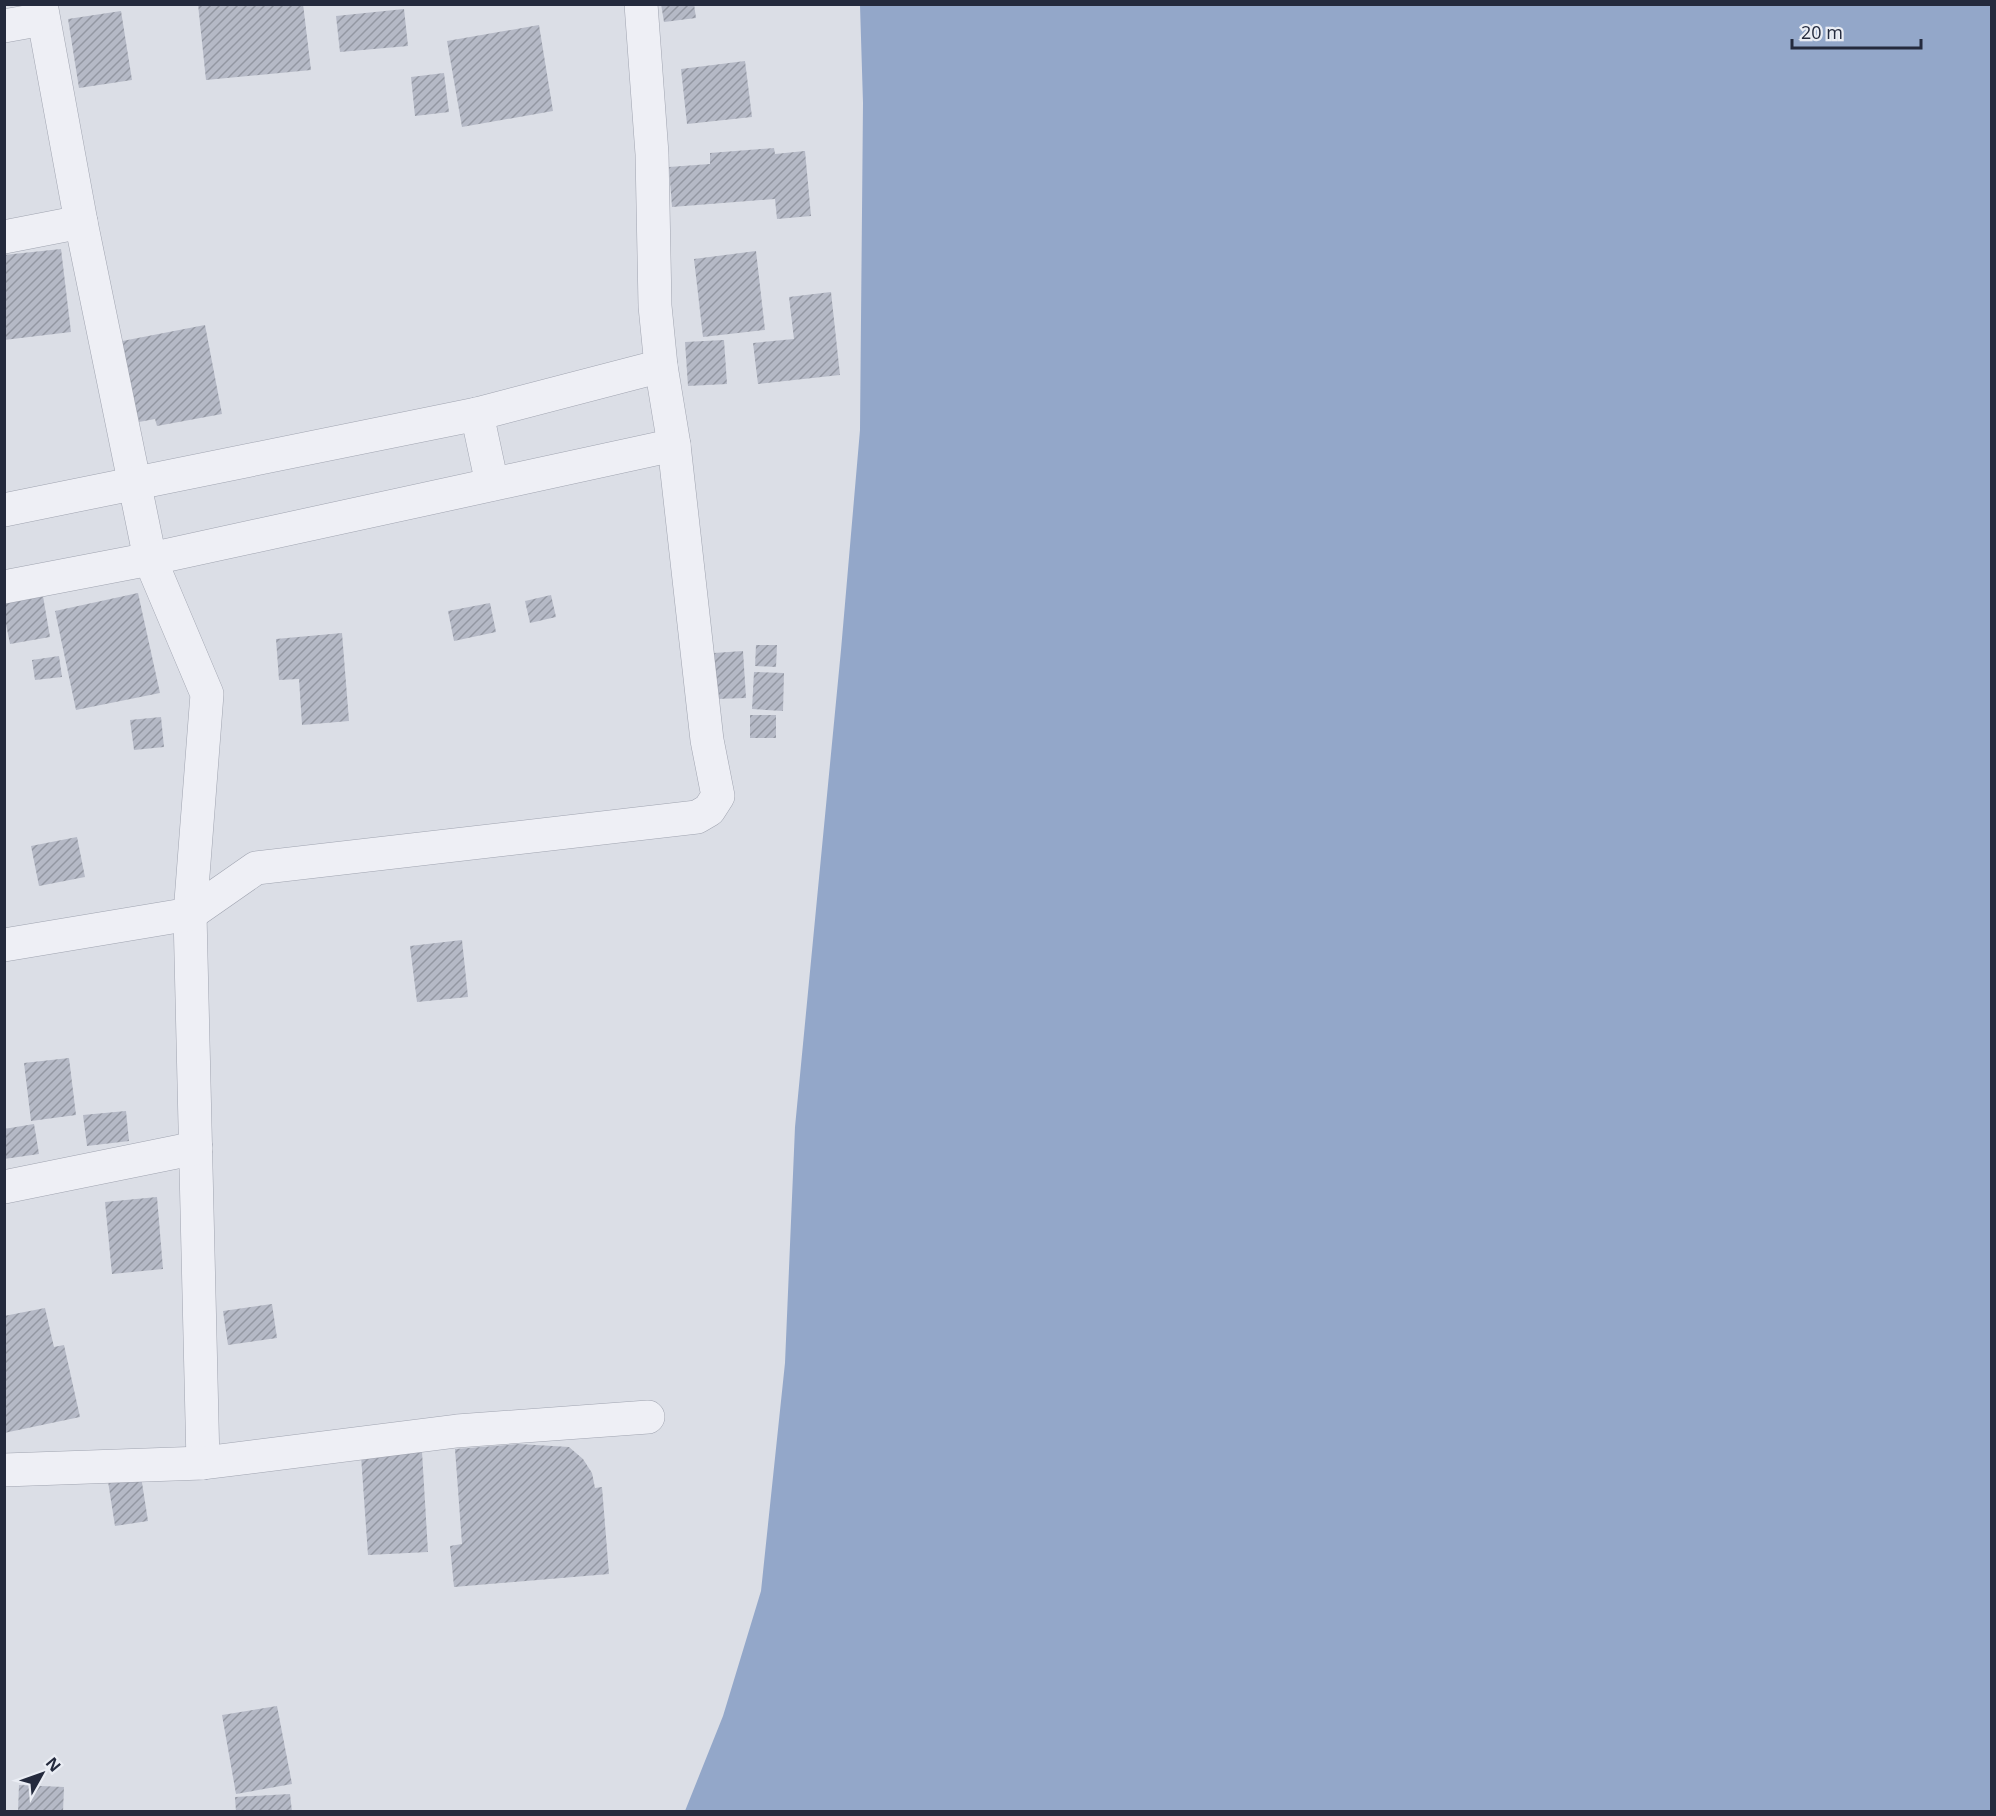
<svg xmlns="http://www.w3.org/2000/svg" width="1996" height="1816" font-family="'Open Sans',sans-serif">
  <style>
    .water { fill: #93a7c9 }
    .building { fill: url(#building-hatch) }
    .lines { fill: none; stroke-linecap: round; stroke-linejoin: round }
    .minor-casing { stroke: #a0a4b0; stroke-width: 34 }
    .minor { stroke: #eeeff5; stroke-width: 33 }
  </style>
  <defs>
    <pattern id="building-hatch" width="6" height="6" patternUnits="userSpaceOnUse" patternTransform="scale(1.5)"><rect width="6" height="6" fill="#b5b9c6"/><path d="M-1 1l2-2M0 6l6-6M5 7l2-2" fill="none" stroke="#9397a2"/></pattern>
  </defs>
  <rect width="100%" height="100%" fill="#dbdee6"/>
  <path class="water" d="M 860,5 L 1991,5 L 1991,1811 L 685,1811 L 723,1716 L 761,1591 L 785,1363 L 795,1127 L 841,650 L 860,430 L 863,103 Z"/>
  <g class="building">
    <path d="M 198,4 L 303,4 L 311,70 L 206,80 Z"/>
    <path d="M 661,4 L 694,4 L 696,18 L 664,22 Z"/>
    <path d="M 404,9 L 408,46 L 340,52 L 336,16 Z"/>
    <path d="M 121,11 L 132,80 L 79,88 L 68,19 Z"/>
    <path d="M 539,25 L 553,111 L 462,127 L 447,41 Z"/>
    <path d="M 745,61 L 752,117 L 687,124 L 681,69 Z"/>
    <path d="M 444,73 L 449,112 L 415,116 L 411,77 Z"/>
    <path d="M 774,148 L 775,154 L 805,151 L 811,216 L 777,219 L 775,199 L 672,207 L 669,167 L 710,164 L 710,153 Z"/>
    <path d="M 61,249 L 71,332 L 4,340 L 4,255 Z"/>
    <path d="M 756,251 L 765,330 L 703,337 L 694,259 Z"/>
    <path d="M 831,292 L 840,375 L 758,384 L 753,343 L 794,339 L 789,297 Z"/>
    <path d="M 205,325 L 222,414 L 157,426 L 155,419 L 128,424 L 112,343 Z"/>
    <path d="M 724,340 L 727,384 L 688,386 L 685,342 Z"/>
    <path d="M 38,567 L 50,637 L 10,644 L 4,614 L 4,573 Z"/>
    <path d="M 138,593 L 160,693 L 76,710 L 55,611 Z"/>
    <path d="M 551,595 L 556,617 L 530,623 L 525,601 Z"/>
    <path d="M 490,603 L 496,632 L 454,641 L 448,611 Z"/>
    <path d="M 342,633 L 349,721 L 302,725 L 299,679 L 279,680 L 276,639 Z"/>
    <path d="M 756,645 L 777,645 L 776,667 L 755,666 Z"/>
    <path d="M 743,651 L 746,698 L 716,699 L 714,653 Z"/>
    <path d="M 59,656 L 62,677 L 35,680 L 32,660 Z"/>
    <path d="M 754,672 L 784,673 L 783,711 L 752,709 Z"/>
    <rect x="750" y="715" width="26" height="23"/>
    <path d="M 161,717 L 164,747 L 134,750 L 130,720 Z"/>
    <path d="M 77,837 L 85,877 L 39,886 L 31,846 Z"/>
    <path d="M 462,940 L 468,997 L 417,1002 L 410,946 Z"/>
    <path d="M 69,1058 L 76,1115 L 31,1121 L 24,1063 Z"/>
    <path d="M 126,1111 L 129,1141 L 87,1146 L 83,1115 Z"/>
    <path d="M 34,1124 L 39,1154 L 4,1159 L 4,1129 Z"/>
    <path d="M 157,1197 L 163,1269 L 112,1274 L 105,1202 Z"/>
    <path d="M 272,1304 L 277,1338 L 228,1345 L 223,1311 Z"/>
    <path d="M 45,1308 L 54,1347 L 64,1345 L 80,1417 L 4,1433 L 4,1316 Z"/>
    <path d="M 519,1444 L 569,1447 L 583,1459 L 592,1473 L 595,1488 L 602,1487 L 609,1574 L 454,1587 L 450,1546 L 462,1544 L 455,1449 Z"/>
    <path d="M 422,1452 L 428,1552 L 368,1555 L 361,1456 Z"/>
    <path d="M 140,1470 L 148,1521 L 115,1526 L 107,1475 Z"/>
    <path d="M 277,1706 L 292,1784 L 236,1794 L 222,1715 Z"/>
    <path d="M 19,1785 L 64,1787 L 63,1812 L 18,1812 Z"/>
    <path d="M 290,1794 L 292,1812 L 236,1812 L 235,1797 Z"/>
  </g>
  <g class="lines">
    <g class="minor-casing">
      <g id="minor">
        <path d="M 41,4 L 81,222 L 150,559 L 207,694 L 190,914 L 203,1463"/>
        <path d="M 4,26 L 43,19"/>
        <path d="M 4,237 L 81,222"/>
        <path d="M 477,414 L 492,484"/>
        <path d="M 4,510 L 477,414 L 661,366"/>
        <path d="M 4,587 L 150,559 L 674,445"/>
        <path d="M 4,945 L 190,914 L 256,868 L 697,817 L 709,810 L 718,796 L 707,740 L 674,445 L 661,366 L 655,306 L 652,154 L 641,4"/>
        <path d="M 4,1187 L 196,1148"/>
        <path d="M 4,1470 L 203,1463 L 457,1431 L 648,1417"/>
      </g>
    </g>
    <use href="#minor" class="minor"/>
  </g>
  <rect width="1996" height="1816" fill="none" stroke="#242a3d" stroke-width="12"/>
  <g transform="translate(42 1774) rotate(50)" stroke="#eaedf4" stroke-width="4.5" paint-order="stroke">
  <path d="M0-4.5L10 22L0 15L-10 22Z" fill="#242a3d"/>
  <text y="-9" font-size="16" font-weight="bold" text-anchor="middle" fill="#242a3d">N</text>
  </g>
  <path d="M1792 39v9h129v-9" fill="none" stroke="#242a3d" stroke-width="3"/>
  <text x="1801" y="39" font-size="18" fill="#242a3d" stroke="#eaedf4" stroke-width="4.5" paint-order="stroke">20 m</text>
</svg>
